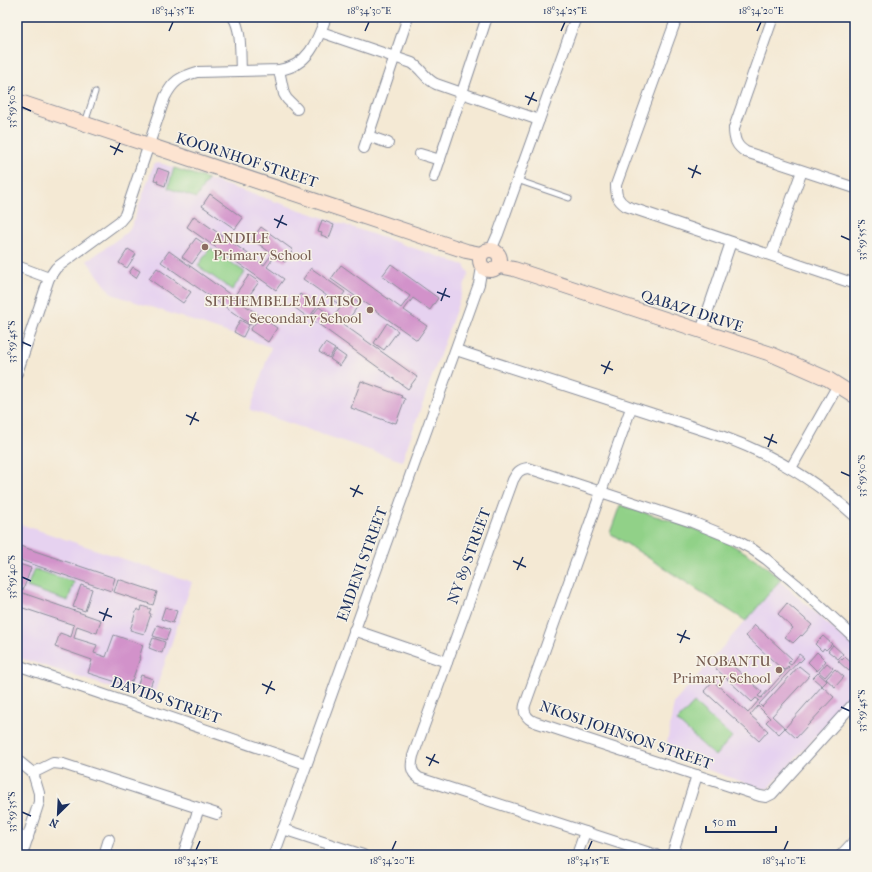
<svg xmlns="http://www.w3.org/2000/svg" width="872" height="872" font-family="'IM FELL French Canon',serif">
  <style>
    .built { fill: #e6d2f0 }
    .green { fill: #91d188; stroke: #568073 }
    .building { fill: #d292ca }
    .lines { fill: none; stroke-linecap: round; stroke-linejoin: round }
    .lane-casing { stroke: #888c99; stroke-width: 7 }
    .street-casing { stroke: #888c99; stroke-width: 12 }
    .secondary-casing { stroke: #888c99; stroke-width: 16 }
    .lane { stroke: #fff; stroke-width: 5 }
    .street { stroke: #fff; stroke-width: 10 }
    .secondary { stroke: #fde4d1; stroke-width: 14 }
    .ticks { fill: none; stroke: #1b2f5e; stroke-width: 1.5 }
    .education-dot { fill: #8d6e63; stroke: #f7f3e8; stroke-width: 1.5 }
    .labels { text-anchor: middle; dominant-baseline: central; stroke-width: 3; stroke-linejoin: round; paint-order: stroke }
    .street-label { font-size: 15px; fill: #1b2f5e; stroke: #f7f3e8 }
    .education-label { font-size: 15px; fill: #785e54; stroke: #f7f3e8; text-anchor: end }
    .neatline { fill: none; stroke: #1b2f5e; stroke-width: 1.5 }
    .ticks-label { font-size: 10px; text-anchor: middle; fill: #1b2f5e }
  </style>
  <rect width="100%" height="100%" fill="#f7f3e8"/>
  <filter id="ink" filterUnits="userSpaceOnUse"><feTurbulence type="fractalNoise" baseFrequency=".025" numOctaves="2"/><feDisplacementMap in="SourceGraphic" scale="8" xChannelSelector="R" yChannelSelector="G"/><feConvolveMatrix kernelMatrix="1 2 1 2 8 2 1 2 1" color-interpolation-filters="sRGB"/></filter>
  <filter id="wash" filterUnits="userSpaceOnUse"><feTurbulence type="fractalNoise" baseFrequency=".012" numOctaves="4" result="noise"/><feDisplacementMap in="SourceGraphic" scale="16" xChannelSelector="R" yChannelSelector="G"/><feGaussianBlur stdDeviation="0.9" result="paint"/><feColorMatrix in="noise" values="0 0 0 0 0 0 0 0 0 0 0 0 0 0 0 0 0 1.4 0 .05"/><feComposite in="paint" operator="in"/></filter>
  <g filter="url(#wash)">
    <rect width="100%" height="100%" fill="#f4e9d4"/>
    <g class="built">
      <path d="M 160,163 L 464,265 L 469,273 L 402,461 L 250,410 L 271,347 L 112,294 L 87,261 L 126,233 L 132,225 L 152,169 L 154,164 Z"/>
      <path d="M 17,523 L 192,582 L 152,701 L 17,657 Z"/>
      <path d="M 780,581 L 855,648 L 855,693 L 769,788 L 763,789 L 665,755 L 674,703 Z"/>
    </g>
    <g class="green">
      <path d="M 174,168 L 208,179 L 196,198 L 168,188 Z"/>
      <path d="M 210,248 L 245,272 L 232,290 L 198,266 Z"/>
      <path d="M 620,505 C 663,519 711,530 749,555 C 761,562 771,571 781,579 L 746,621 L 610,533 Z"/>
      <path d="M 34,569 L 74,582 L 68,601 L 27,587 Z"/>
      <path d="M 694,703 L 732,737 L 715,756 L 677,721 Z"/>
    </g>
    <g id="blocks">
      <g class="building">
        <path d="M 158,168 L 169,172 L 165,186 L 157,183 L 158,181 L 154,180 Z"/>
        <path d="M 210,194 L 243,218 L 235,229 L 202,206 Z"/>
        <path d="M 194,216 L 264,265 L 272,254 L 252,239 L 261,227 L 293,250 L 285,262 L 275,256 L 267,267 L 284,279 L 276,290 L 187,227 Z"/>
        <path d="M 322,220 L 334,225 L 329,238 L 321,235 L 322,233 L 318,232 Z"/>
        <path d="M 196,238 L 206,245 L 192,264 L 182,257 Z"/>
        <path d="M 128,249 L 136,254 L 127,268 L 119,263 Z"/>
        <path d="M 169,251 L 277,328 L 268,342 L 250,330 L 259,318 L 257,317 L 251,325 L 161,262 Z"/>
        <path d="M 391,264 L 438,298 L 430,310 L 413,298 L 404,310 L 427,326 L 417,340 L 331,279 L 341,265 L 401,308 L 410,296 L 382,276 Z"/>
        <path d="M 133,267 L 140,271 L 136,278 L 129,273 Z"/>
        <path d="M 157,268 L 191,292 L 183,303 L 149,279 Z"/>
        <path d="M 311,268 L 345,292 L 337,303 L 303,279 Z"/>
        <path d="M 249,275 L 259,282 L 245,301 L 235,295 Z"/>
        <path d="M 300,294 L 317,306 L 309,318 L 291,305 Z"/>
        <path d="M 349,296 L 360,303 L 346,323 L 335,315 Z"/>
        <path d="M 319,307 L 417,377 L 408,389 L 310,318 Z"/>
        <path d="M 240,320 L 249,325 L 243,337 L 234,332 Z"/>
        <path d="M 387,323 L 398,331 L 384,350 L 374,343 Z"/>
        <path d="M 325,343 L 335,349 L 329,358 L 319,352 Z"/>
        <path d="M 336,350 L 346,357 L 340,366 L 330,359 Z"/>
        <path d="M 361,381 L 402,396 L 401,397 L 405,399 L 396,423 L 392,422 L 392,423 L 351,408 Z"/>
        <path d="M 17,545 L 115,578 L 111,591 L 17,559 Z"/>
        <path d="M 19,564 L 31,568 L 23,590 L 17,588 L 17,569 Z"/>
        <path d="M 118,579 L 157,592 L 153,605 L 114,592 Z"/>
        <path d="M 81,585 L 92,589 L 85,611 L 73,607 Z"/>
        <path d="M 17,591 L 101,620 L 97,633 L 77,626 L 74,638 L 97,645 L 94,653 L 106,657 L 114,635 L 143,645 L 139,658 L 140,658 L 132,681 L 131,681 L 129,686 L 88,673 L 92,660 L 55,647 L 60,633 L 71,637 L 74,625 L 17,606 Z"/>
        <path d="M 787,603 L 812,625 L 802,636 L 801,635 L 793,643 L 785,637 L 793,628 L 778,614 Z"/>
        <path d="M 142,606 L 151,609 L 149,613 L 151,614 L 144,634 L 130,630 L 137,609 L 141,611 Z"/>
        <path d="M 165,607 L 177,611 L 173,623 L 161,619 Z"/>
        <path d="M 157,625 L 170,630 L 166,640 L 153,636 Z"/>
        <path d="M 755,625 L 792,659 L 788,663 L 791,665 L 799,654 L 804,658 L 800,662 L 799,661 L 759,704 L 762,707 L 799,666 L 810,675 L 772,716 L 785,728 L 822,686 L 834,697 L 796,738 L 785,728 L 779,734 L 766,722 L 770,718 L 758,706 L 750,715 L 768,731 L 759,741 L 704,691 L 713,681 L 748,713 L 759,700 L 756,698 L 752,702 L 714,667 L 723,657 L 762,692 L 758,696 L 761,698 L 789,667 L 788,666 L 785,670 L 782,669 L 746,636 Z"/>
        <path d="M 823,636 L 832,644 L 826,650 L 824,648 L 822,651 L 815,644 Z"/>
        <path d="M 153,638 L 165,642 L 162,653 L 149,648 Z"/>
        <path d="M 833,645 L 843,654 L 838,659 L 828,651 Z"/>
        <path d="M 817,652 L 826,661 L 817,671 L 808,662 Z"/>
        <path d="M 845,657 L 854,665 L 849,671 L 838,661 L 841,659 L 842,660 Z"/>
        <path d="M 827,663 L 833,668 L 825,677 L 819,672 Z"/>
        <path d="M 835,669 L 844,677 L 835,687 L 826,679 Z"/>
        <path d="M 818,673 L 827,681 L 822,686 L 813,678 Z"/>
        <path d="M 141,675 L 153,679 L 148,693 L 140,691 L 141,689 L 137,687 Z"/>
      </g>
    </g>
  </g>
  <g filter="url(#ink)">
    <use href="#blocks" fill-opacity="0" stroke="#888c99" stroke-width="1"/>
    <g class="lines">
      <g class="lane-casing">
        <g id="lane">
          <path d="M 85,123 L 95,92"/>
          <path d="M 517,180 L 569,198"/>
        </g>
      </g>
      <g class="street-casing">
        <g id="street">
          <path d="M 233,17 C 242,30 240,55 241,71"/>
          <path d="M 677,17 L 616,185 C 616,195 617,200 626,206 L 855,284"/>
          <path d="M 773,17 L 734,128 C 734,139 736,146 746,152 L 855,188"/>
          <path d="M 321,32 L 412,63 C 422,69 425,79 436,84 L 539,120"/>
          <path d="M 279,70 L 284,94 L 287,99 L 297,109"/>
          <path d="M 368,136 L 388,143"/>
          <path d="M 364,148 L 408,17"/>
          <path d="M 420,154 L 440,160"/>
          <path d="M 434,177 L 487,17"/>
          <path d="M 491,250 L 498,234 L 576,17"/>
          <path d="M 771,255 L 802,171"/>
          <path d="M 17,266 L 49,278"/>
          <path d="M 701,331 L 731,242"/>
          <path d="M 456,350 L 721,436 C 772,454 815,480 855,516"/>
          <path d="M 17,373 L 49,278 L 56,268 L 120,221 L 125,215 L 165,97 C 173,81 180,77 197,72 L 279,70 C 308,66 317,42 326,17"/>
          <path d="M 631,408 L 525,705 C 523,713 527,719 535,722 L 760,796 L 766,797 L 772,794 L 855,702"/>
          <path d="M 791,468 L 838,385"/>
          <path d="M 354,630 L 447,662"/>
          <path d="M 17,665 L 306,764"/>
          <path d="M 17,760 L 33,773 L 39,793 L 39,802 L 22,855"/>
          <path d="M 33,773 L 53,763 L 63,764 L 217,814"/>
          <path d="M 283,829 L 363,855"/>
          <path d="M 17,835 L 28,838"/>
          <path d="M 104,855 L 109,839"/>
          <path d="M 183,855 L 199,808"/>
          <path d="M 274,855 L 479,284 L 482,267"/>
          <path d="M 577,855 L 585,832"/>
          <path d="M 656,855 L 419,778 C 410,772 411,765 413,756 L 513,480 C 517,473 519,469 528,468 L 692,522 L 734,539 L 752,549 L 766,559 L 796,584 L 855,638"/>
          <path d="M 672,855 L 697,775"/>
          <path d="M 841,855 L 855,840"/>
        </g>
      </g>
      <g class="secondary-casing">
        <g id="secondary">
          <path d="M 17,101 L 466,251 L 481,254"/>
          <circle cx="490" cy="260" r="10"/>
          <path d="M 499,266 L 514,269 L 771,354 L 828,379 L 855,396"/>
        </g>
      </g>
      <use href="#lane" class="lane"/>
      <use href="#street" class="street"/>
      <use href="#secondary" class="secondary"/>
    </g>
  </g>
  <path class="ticks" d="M 169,31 L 173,22M 365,31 L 369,22M 561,31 L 565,22M 757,31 L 761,22M 525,96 L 537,101M 528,105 L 534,92M 22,107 L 31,111M 110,146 L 123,152M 114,155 L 120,143M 688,168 L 701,174M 692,178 L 697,165M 274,219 L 287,225M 277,228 L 283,215M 841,236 L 850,240M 437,292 L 450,297M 441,301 L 446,288M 22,342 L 31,346M 601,365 L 613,370M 604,374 L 610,361M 186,415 L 199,421M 190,425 L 196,412M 764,437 L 777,443M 768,447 L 773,434M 841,472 L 850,476M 350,488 L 363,494M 353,497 L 359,485M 513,561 L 526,567M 517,570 L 523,557M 22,577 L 31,581M 99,612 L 112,617M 103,621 L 108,608M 677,634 L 690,639M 680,643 L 686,630M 262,684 L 275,690M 266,694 L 272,681M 841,707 L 850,711M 426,757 L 439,763M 429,766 L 435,754M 22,812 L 31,816M 196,850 L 200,841M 392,850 L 396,841M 588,850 L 592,841M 784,850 L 788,841"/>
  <g class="education-dot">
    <circle cx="205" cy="247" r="4"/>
    <circle cx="370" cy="310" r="4"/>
    <circle cx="779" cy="670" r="4"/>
  </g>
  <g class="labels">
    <g class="street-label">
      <text transform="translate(247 160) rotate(18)">KOORNHOF STREET</text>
      <text transform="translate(692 311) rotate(18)">QABAZI DRIVE</text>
      <text transform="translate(469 556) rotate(-70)">NY 89 STREET</text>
      <text transform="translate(362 564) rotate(-70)">EMDENI STREET</text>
      <text transform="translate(166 700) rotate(19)">DAVIDS STREET</text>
      <text transform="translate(626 735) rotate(19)">NKOSI JOHNSON STREET</text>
    </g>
    <g class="education-label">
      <text x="213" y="238" text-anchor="start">ANDILE<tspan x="213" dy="17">Primary School</tspan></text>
      <text x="362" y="301">SITHEMBELE MATISO<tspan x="362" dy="17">Secondary School</tspan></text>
      <text x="771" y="661">NOBANTU<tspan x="771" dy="17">Primary School</tspan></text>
    </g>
  </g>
  <rect width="872" height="872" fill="none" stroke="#f7f3e8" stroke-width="44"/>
  <g transform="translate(58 814) rotate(204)" stroke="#f7f3e8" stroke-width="3" paint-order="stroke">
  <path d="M0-3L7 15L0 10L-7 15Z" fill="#1b2f5e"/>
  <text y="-6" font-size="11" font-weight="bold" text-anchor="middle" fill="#1b2f5e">N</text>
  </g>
  <path d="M706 826v6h70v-6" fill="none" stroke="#1b2f5e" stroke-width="2"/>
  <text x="712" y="826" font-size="12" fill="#1b2f5e" stroke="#f7f3e8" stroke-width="3" paint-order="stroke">50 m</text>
  <rect x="22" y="22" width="828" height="828" class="neatline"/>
  <g class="ticks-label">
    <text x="173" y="14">18°34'35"E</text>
    <text x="369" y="14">18°34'30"E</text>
    <text x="565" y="14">18°34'25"E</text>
    <text x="761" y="14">18°34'20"E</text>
    <text transform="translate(11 107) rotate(-90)" y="4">33°59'50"S</text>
    <text transform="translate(861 240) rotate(-90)" y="4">33°59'55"S</text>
    <text transform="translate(11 342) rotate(-90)" y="4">33°59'45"S</text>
    <text transform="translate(861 476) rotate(-90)" y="4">33°59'50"S</text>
    <text transform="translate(11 577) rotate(-90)" y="4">33°59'40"S</text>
    <text transform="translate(861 711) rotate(-90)" y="4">33°59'45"S</text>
    <text transform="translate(11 812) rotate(-90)" y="4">33°59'35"S</text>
    <text x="196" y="864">18°34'25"E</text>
    <text x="392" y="864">18°34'20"E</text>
    <text x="588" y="864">18°34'15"E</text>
    <text x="784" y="864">18°34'10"E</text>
  </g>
</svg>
